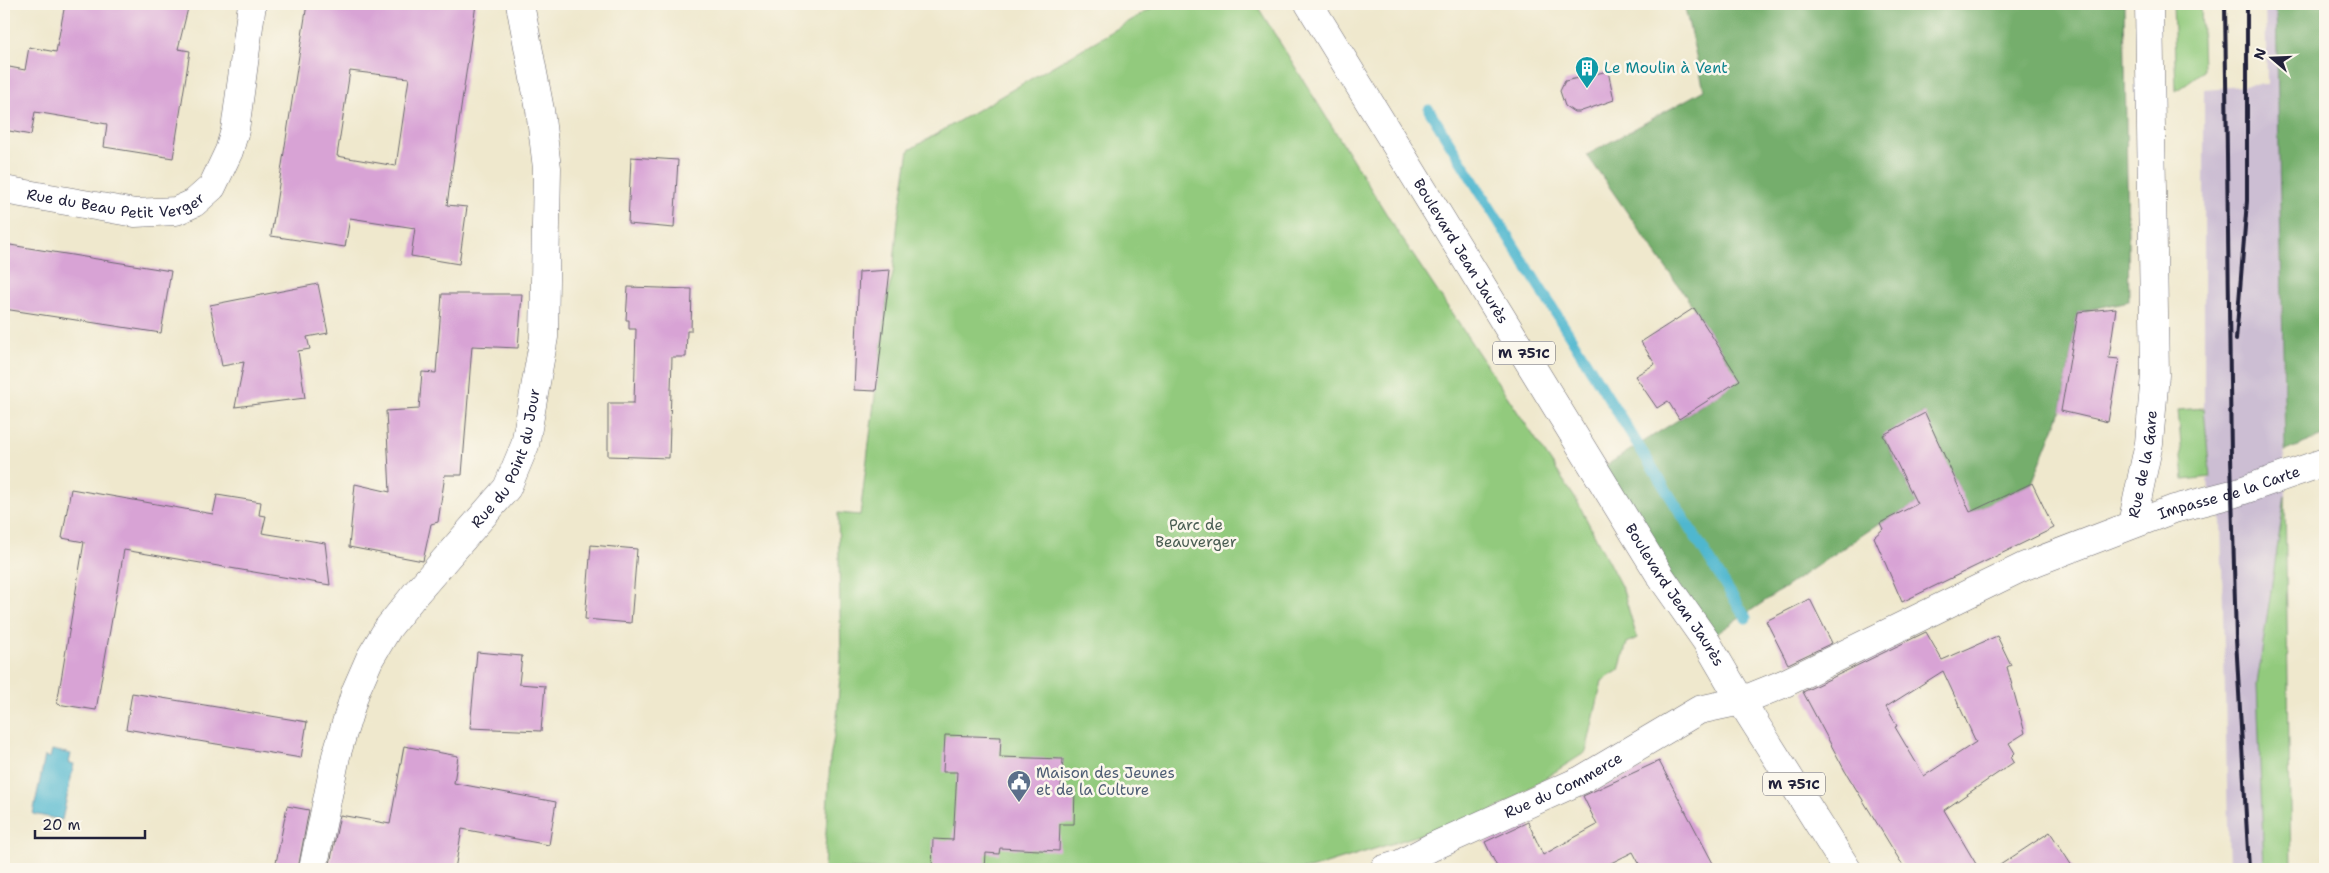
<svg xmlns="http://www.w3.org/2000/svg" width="2329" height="873" font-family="'Shantell Sans',sans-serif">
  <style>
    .industrial { fill: #ccbed3 }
    .green { fill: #92ca7d; stroke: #5a765c }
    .forest { fill: #75ae6c; stroke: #4c6854 }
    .water { fill: #50b7cf; stroke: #396c85 }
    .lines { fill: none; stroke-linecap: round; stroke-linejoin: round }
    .stream { stroke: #50b7cf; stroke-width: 11 }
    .building { fill: #d8a3d5; fill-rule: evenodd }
    .minor-casing { stroke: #6a676e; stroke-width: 29 }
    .major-casing { stroke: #6a676e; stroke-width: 29 }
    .minor { stroke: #fff; stroke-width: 28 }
    .major { stroke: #fff; stroke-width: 28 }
    .rail { stroke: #22223b; stroke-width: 4 }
    .labels { text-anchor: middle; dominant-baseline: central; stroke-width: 5; stroke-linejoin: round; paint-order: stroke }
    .shield { fill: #fbf7ec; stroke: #636270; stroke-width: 1 }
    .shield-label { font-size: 14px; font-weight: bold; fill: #22223b }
    .culture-label { font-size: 15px; fill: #0d838f; stroke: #fbf7ec; text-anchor: start }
    .street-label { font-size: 15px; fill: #22223b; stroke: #fbf7ec }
    .park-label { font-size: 15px; fill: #495d52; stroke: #fbf7ec }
    .service-label { font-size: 15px; fill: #4e5e75; stroke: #fbf7ec; text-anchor: start }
  </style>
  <rect width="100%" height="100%" fill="#fbf7ec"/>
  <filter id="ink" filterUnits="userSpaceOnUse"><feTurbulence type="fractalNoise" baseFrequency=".02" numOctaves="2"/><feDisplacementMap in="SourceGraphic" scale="10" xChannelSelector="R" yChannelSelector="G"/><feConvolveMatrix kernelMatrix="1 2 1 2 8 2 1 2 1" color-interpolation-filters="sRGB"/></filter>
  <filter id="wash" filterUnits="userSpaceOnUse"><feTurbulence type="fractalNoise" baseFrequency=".0096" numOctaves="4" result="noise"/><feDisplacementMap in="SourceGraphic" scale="20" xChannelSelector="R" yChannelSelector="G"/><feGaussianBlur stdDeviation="1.12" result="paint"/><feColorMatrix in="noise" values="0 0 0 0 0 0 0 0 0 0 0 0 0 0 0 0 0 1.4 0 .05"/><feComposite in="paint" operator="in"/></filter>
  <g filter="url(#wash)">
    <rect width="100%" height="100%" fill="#efe8cd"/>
    <path class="industrial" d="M 2265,4 L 2276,4 L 2285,496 L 2257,684 L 2265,869 L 2229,869 L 2221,522 L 2207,480 L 2210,477 L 2204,408 L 2204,89 L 2267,84 Z"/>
    <g class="green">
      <path d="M 1159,4 L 1256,4 L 1397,231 L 1577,501 L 1623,590 L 1637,638 L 1627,643 L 1619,670 L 1602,681 L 1586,752 L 1490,813 L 1310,869 L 824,869 L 830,759 L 837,719 L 841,658 L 838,513 L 860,515 L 888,292 L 893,274 L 898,220 L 909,150 Z"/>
      <path d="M 2173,4 L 2201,4 L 2203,71 L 2176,91 Z"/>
      <path d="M 2204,408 L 2210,477 L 2184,480 L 2178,410 Z"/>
      <path d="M 2285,496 L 2291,869 L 2264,869 L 2257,684 Z"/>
    </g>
    <g class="forest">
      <path d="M 1684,4 L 2124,4 L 2129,301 L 2078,312 L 2061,411 L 2032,483 L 1964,515 L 1960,490 L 1924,413 L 1883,436 L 1917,504 L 1880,523 L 1706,641 L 1597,471 L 1724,391 L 1730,364 L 1694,308 L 1587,155 L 1704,90 Z"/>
      <path d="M 2276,4 L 2325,4 L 2325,435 L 2285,451 Z"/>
    </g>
    <path class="water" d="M 52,750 L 71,754 L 69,763 L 74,764 L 62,820 L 33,814 L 45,756 L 50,758 Z"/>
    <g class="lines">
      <path class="stream" d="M 1429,110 L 1746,618"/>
    </g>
    <g id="blocks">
      <g class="building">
        <path d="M 65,4 L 189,4 L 178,49 L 190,51 L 173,158 L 104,147 L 107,124 L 35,112 L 31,135 L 4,130 L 4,66 L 25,70 L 29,47 L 56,52 Z"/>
        <path d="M 307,4 L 476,4 L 447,205 L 467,207 L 459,264 L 411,256 L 415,228 L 350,218 L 345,247 L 271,236 ZM 350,71 L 409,78 L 396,166 L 337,156 Z"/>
        <path d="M 1608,71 L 1614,100 L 1579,112 L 1574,112 L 1565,106 L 1560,91 L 1565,81 Z"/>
        <path d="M 631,157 L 678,160 L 674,228 L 628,224 Z"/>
        <path d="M 4,244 L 171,271 L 161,333 L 4,309 Z"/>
        <path d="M 890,270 L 876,391 L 854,390 L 859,272 Z"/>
        <path d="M 318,284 L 328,333 L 307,337 L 310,349 L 298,351 L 305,398 L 235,407 L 244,362 L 222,366 L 210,305 Z"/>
        <path d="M 628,287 L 692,289 L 691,331 L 687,331 L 686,357 L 672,357 L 669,458 L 608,456 L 608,403 L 634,403 L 636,329 L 629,329 L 629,320 L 626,320 Z"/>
        <path d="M 442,294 L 522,294 L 518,348 L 472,346 L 462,475 L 445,475 L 438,522 L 431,524 L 423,561 L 349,547 L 355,484 L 390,492 L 386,411 L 419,409 L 422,372 L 436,373 Z"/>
        <path d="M 1694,308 L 1740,380 L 1679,419 L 1668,401 L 1657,408 L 1635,376 L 1655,364 L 1641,342 Z"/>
        <path d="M 2116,308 L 2109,358 L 2119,359 L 2108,422 L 2061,411 L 2078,312 Z"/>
        <path d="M 1925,413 L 1970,512 L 2032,483 L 2054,528 L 1902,602 L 1874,537 L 1883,529 L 1880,523 L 1917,504 L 1883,435 Z"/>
        <path d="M 71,489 L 213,514 L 217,495 L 261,502 L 259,515 L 266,516 L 262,533 L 325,543 L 330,585 L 124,550 L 96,710 L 57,704 L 84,542 L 62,538 Z"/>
        <path d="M 591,545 L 637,549 L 631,623 L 585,619 Z"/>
        <path d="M 1810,599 L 1832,643 L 1788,664 L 1766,621 Z"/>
        <path d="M 1926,632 L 1942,660 L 1997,636 L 2011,665 L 2007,667 L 2025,733 L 2009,743 L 2015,753 L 2011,757 L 2014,762 L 1944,810 L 1979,869 L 1905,869 L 1845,771 L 1803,692 ZM 1943,671 L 1976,742 L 1924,776 L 1895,727 L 1897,726 L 1886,707 Z"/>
        <path d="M 477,652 L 522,656 L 519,684 L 545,686 L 541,731 L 470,728 Z"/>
        <path d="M 132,693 L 307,722 L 301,758 L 126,729 Z"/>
        <path d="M 945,735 L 1001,737 L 1000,757 L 1063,759 L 1061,789 L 1075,789 L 1074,824 L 1060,824 L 1059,851 L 1000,848 L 999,854 L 986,853 L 985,869 L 932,869 L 933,839 L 953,840 L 957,772 L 943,772 Z"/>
        <path d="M 404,746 L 458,756 L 454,783 L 556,802 L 549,845 L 462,829 L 455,869 L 329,869 L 340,815 L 390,824 Z"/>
        <path d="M 1659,761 L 1716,869 L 1642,869 L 1633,852 L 1599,869 L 1498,869 L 1485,842 L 1528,822 L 1543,855 L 1597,825 L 1583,796 Z"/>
        <path d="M 287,806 L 309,810 L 298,869 L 276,863 Z"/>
        <path d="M 2050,832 L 2074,869 L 1994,869 Z"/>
      </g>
    </g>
  </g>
  <g filter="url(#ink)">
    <use href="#blocks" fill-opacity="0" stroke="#6a676e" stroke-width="1"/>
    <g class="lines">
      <g class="minor-casing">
        <g id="minor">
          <path id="s1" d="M 4,190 L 135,213 L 176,211 L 194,203 L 212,187 L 229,151 L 235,130 L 252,4"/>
          <path id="s2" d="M 2132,524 L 2149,443 L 2155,375 L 2149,4"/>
          <path id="s3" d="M 313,869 L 336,756 L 356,690 L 370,658 L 388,628 L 416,593 L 507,488 L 525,445 L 544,337 L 547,168 L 540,110 L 520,4"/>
          <path id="s4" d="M 1384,869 L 1400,864 L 1432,847 L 1581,780 L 1699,710 L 1741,701 L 1783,684 L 2025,566 L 2174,509 L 2232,494 L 2325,462"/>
        </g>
      </g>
      <g class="major-casing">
        <g id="major">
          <path id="s5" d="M 1309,4 L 1661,577 L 1706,641 L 1741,701 L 1847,869"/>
        </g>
      </g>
      <use href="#minor" class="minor"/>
      <use href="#major" class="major"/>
      <g class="rail">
        <path d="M 2225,4 L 2231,457 L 2236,639 L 2249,869"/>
        <path d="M 2236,340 L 2247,201 L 2247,4"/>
      </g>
    </g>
  </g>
  <defs>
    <g id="building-pin" transform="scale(1.25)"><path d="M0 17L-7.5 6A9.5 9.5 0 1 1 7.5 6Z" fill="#0f9aa8" stroke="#fbf7ec"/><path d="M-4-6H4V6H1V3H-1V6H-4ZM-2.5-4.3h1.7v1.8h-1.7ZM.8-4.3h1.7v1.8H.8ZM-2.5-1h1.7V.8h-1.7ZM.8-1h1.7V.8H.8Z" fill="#fff"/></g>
    <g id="civic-pin" transform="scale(1.25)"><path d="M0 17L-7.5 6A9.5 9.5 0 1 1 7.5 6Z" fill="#5c6f8a" stroke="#fbf7ec"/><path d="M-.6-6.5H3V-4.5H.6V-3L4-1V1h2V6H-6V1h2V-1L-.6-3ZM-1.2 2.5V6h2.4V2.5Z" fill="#fff"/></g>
  </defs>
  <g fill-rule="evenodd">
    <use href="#building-pin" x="1587" y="68"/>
    <use href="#civic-pin" x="1019" y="782"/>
  </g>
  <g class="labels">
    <g class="shield">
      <rect x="1493" y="341.5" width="62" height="23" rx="4"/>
      <rect x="1763" y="772.5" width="62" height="23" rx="4"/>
    </g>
    <g class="shield-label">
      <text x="1524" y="353">M 751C</text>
      <text x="1794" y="784">M 751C</text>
    </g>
    <g class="culture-label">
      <text x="1604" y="68">Le Moulin à Vent</text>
    </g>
    <g class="street-label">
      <text stroke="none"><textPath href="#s1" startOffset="114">Rue du Beau Petit Verger</textPath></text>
      <text stroke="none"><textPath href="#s5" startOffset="290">Boulevard Jean Jaurès</textPath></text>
      <text stroke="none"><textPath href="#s3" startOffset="465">Rue du Point du Jour</textPath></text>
      <text stroke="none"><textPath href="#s2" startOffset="61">Rue de la Gare</textPath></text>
      <text stroke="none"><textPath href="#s4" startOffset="928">Impasse de la Carte</textPath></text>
      <text stroke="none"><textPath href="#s5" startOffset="695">Boulevard Jean Jaurès</textPath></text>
      <text stroke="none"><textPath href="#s4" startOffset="198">Rue du Commerce</textPath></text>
    </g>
    <g class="park-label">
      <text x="1196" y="525">Parc de<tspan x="1196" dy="17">Beauverger</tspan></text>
    </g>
    <g class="service-label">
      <text x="1036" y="773">Maison des Jeunes<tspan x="1036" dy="17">et de la Culture</tspan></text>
    </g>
  </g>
  <rect width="2329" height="873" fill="none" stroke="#fbf7ec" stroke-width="20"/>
  <g transform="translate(2272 58) rotate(289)" stroke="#fbf7ec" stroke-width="4" paint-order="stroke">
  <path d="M0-4L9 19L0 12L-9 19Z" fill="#22223b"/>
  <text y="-8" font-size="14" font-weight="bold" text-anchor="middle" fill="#22223b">N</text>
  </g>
  <path d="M35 830v8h110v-8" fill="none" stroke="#22223b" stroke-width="2.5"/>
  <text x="42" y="830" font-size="15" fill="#22223b" stroke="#fbf7ec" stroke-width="4" paint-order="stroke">20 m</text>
</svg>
